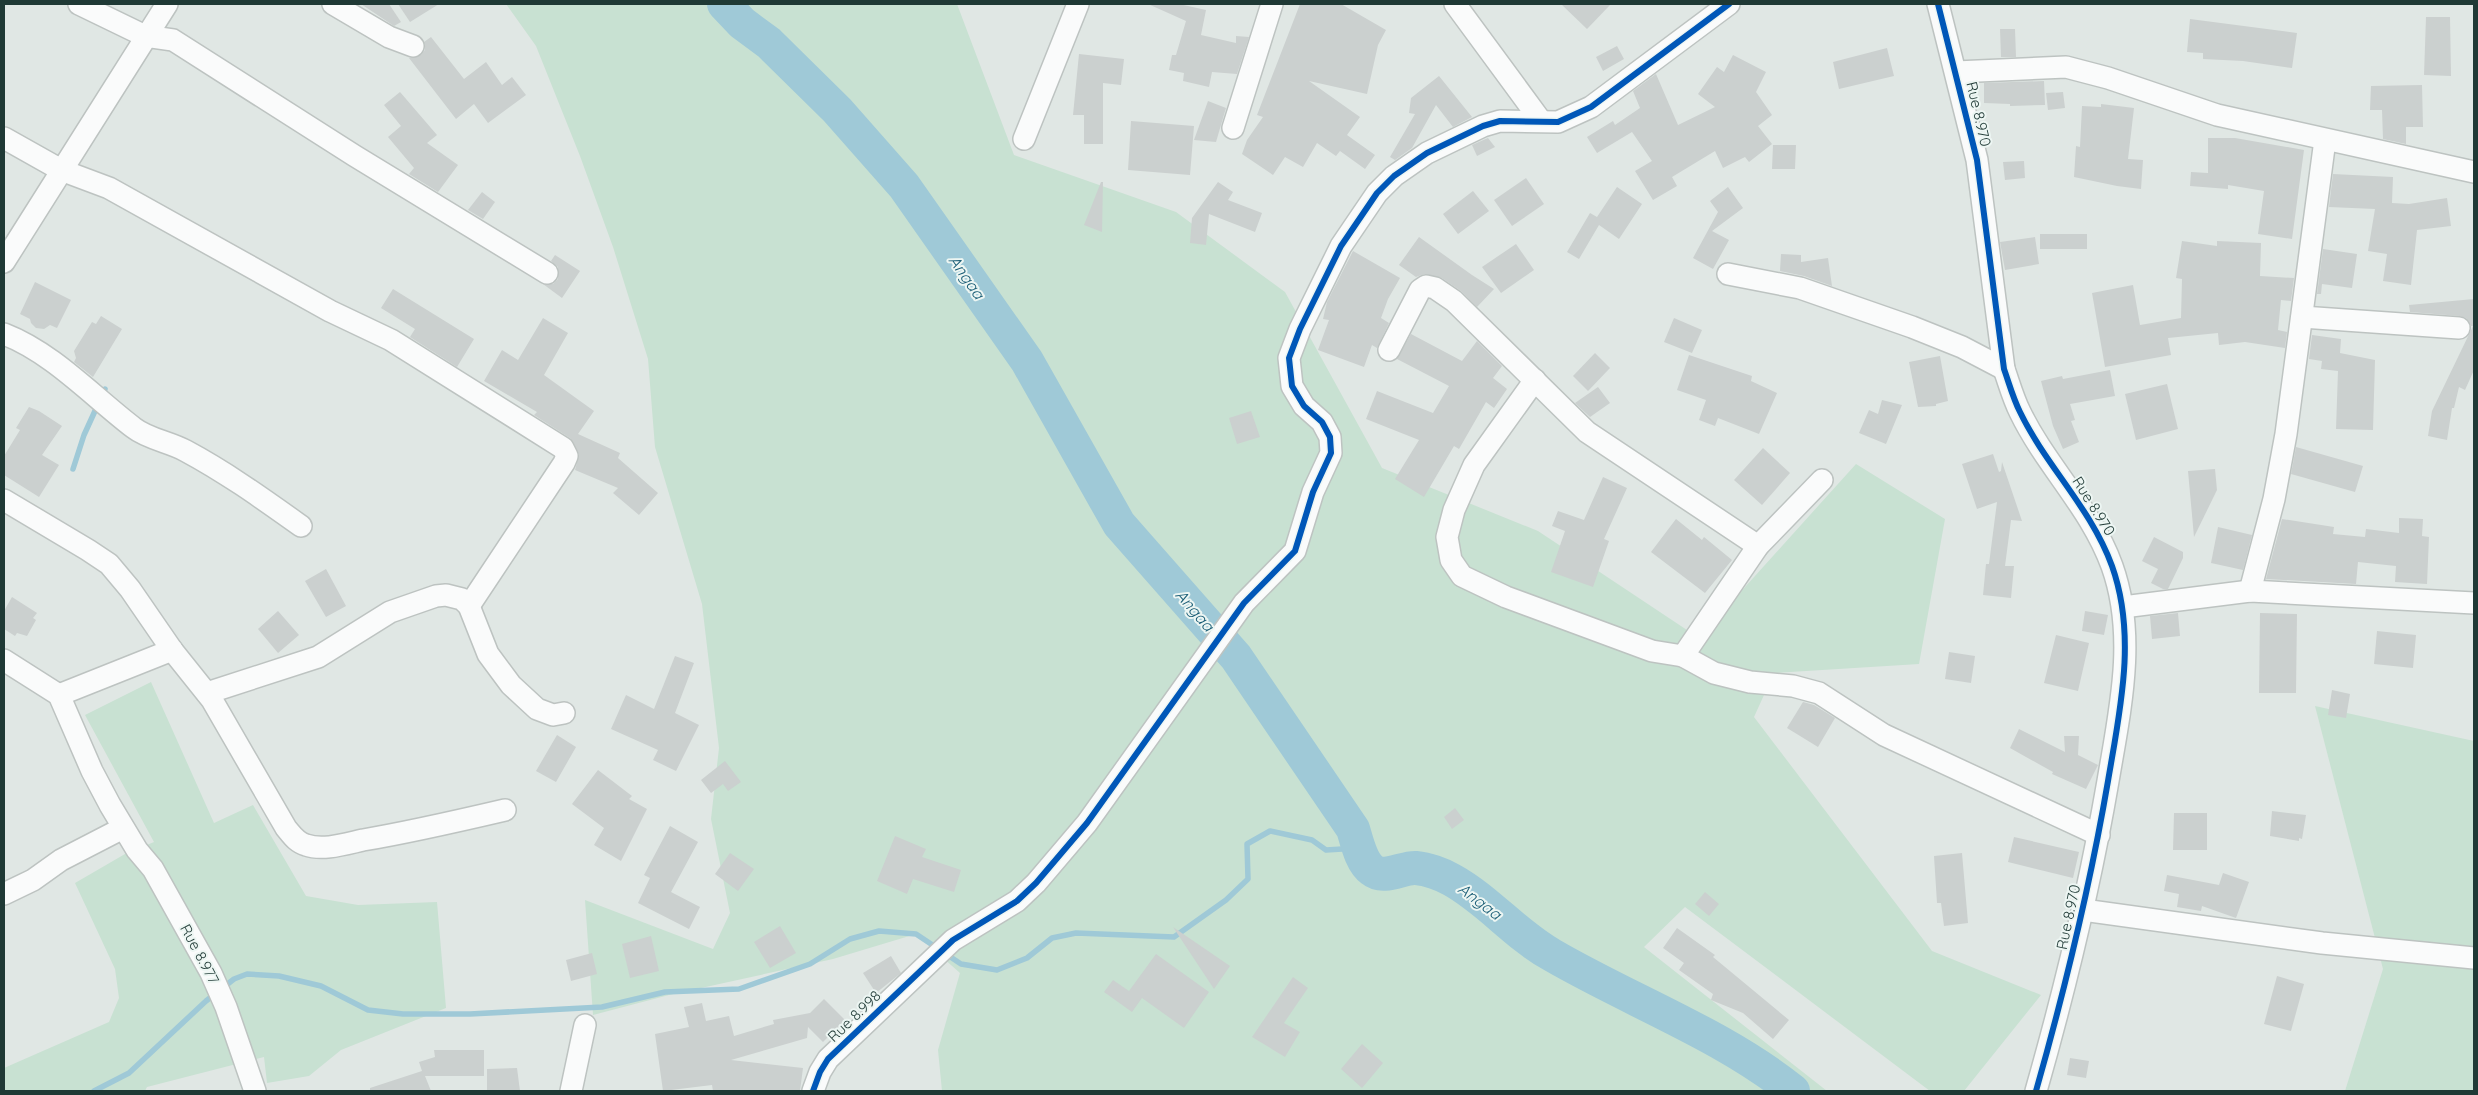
<svg xmlns="http://www.w3.org/2000/svg" width="2478" height="1095" font-family="Quicksand,sans-serif">
  <style>
    .green { fill: #c8e1d2 }
    .lines { fill: none; stroke-linecap: round; stroke-linejoin: round }
    .stream { stroke: #9fc9d7; stroke-width: 5.5 }
    .river { stroke: #9fc9d7; stroke-width: 34 }
    .building { fill: #cbd0cf }
    .street-casing { stroke: #bdc3c1; stroke-width: 24 }
    .street { stroke: #fafbfb; stroke-width: 21 }
    .cycleway-casing { stroke: #edf6f3; stroke-width: 9 }
    .cycleway { stroke: #0057b8; stroke-width: 6 }
    .labels { text-anchor: middle; dominant-baseline: central; stroke-width: 4; stroke-linejoin: round; paint-order: stroke }
    .street-label { font-size: 15px; fill: #1f3935; stroke: #edf6f3 }
    .water-label { font-size: 16px; font-style: italic; fill: #185c75; stroke: #edf6f3 }
  </style>
  <rect width="100%" height="100%" fill="#e0e7e4"/>
  <g class="green">
    <path d="M 506,4 L 957,4 L 1014,155 L 1176,212 L 1285,292 L 1382,468 L 1538,531 L 1699,638 L 1856,464 L 1945,519 L 1919,664 L 1774,673 L 1754,717 L 1932,951 L 2041,995 L 1964,1091 L 1930,1091 L 1685,907 L 1644,947 L 1827,1091 L 942,1091 L 938,1050 L 960,973 L 916,934 L 833,959 L 669,995 L 593,1015 L 585,900 L 713,949 L 730,913 L 711,819 L 719,748 L 702,604 L 655,447 L 648,359 L 613,247 L 580,156 L 536,46 Z"/>
    <path d="M 151,682 L 214,823 L 253,805 L 306,896 L 358,905 L 437,902 L 446,1008 L 341,1050 L 309,1076 L 267,1083 L 264,1057 L 147,1087 L 145,1091 L 4,1091 L 4,1068 L 109,1022 L 119,998 L 115,969 L 75,883 L 125,854 L 154,842 L 85,715 Z"/>
    <path d="M 2315,706 L 2474,741 L 2474,1091 L 2345,1091 L 2383,969 Z"/>
  </g>
  <g class="lines">
    <g class="stream">
      <path d="M 73,469 L 84,435 L 105,389"/>
      <path d="M 94,1091 L 129,1073 L 206,1001 L 234,979 L 247,974 L 279,976 L 321,986 L 368,1010 L 403,1014 L 470,1014 L 602,1007 L 665,992 L 739,989 L 810,964 L 850,939 L 879,931 L 916,934 L 961,964 L 997,970 L 1027,958 L 1052,938 L 1076,933 L 1174,937 L 1226,900 L 1248,879 L 1247,844 L 1270,831 L 1312,840 L 1326,850 L 1359,848"/>
    </g>
    <path class="river" d="M 724,4 L 742,23 L 769,43 L 837,110 L 904,186 L 1027,361 L 1119,524 L 1236,657 L 1353,829 C 1357,842 1361,862 1372,870 C 1384,880 1403,867 1416,868 C 1427,869 1442,874 1452,880 C 1488,900 1516,935 1552,955 C 1631,1001 1722,1034 1793,1091"/>
  </g>
  <g class="building">
    <path d="M 361,4 L 389,4 L 401,22 L 394,26 Z"/>
    <path d="M 398,4 L 439,4 L 410,22 Z"/>
    <path d="M 1148,4 L 1179,4 L 1206,10 L 1201,35 L 1236,43 L 1236,36 L 1249,37 L 1237,74 L 1212,72 L 1209,87 L 1183,81 L 1184,73 L 1169,70 L 1172,55 L 1176,55 L 1186,21 Z"/>
    <path d="M 1300,4 L 1341,4 L 1386,30 L 1378,45 L 1367,94 L 1309,81 L 1360,117 L 1347,135 L 1375,155 L 1365,169 L 1340,151 L 1336,156 L 1317,143 L 1303,167 L 1285,157 L 1273,175 L 1242,154 L 1247,140 L 1263,117 L 1257,115 Z"/>
    <path d="M 1561,4 L 1611,4 L 1587,29 Z"/>
    <path d="M 2426,17 L 2450,17 L 2451,76 L 2424,75 Z"/>
    <path d="M 2190,19 L 2297,33 L 2292,68 L 2243,61 L 2203,59 L 2203,53 L 2187,52 Z"/>
    <path d="M 2000,29 L 2015,29 L 2016,57 L 2001,57 Z"/>
    <path d="M 431,37 L 464,79 L 486,62 L 502,85 L 512,77 L 526,95 L 488,123 L 474,104 L 456,119 L 409,58 L 421,55 L 425,50 L 424,42 Z"/>
    <path d="M 1617,46 L 1624,59 L 1603,71 L 1596,57 Z"/>
    <path d="M 1887,48 L 1894,76 L 1839,89 L 1833,62 Z"/>
    <path d="M 1079,54 L 1124,59 L 1121,85 L 1103,83 L 1103,144 L 1084,144 L 1084,115 L 1073,115 Z"/>
    <path d="M 1733,55 L 1766,72 L 1756,92 L 1772,115 L 1758,126 L 1772,144 L 1749,162 L 1745,157 L 1723,168 L 1715,151 L 1672,177 L 1677,186 L 1653,200 L 1635,171 L 1652,161 L 1632,132 L 1597,153 L 1587,137 L 1613,121 L 1615,125 L 1640,108 L 1633,91 L 1656,74 L 1678,125 L 1715,107 L 1698,94 L 1717,67 L 1724,72 Z"/>
    <path d="M 1439,76 L 1472,117 L 1453,127 L 1436,105 L 1412,148 L 1395,160 L 1390,157 L 1415,114 L 1409,113 L 1411,98 Z"/>
    <path d="M 2044,81 L 2045,105 L 2010,106 L 2010,104 L 1984,103 L 1984,83 Z"/>
    <path d="M 2422,85 L 2423,127 L 2406,127 L 2406,144 L 2383,139 L 2382,110 L 2370,110 L 2371,86 Z"/>
    <path d="M 400,92 L 437,135 L 427,143 L 458,165 L 438,192 L 409,174 L 414,168 L 388,137 L 401,126 L 384,105 Z"/>
    <path d="M 2063,92 L 2065,108 L 2048,110 L 2046,93 Z"/>
    <path d="M 1208,101 L 1226,108 L 1216,142 L 1194,140 Z"/>
    <path d="M 2101,104 L 2134,108 L 2128,159 L 2143,160 L 2141,189 L 2117,186 L 2074,177 L 2076,146 L 2080,147 L 2082,106 L 2101,107 Z"/>
    <path d="M 1131,121 L 1194,126 L 1190,175 L 1128,170 Z"/>
    <path d="M 1488,138 L 1495,147 L 1477,156 L 1472,145 Z"/>
    <path d="M 2208,138 L 2235,138 L 2304,150 L 2292,239 L 2258,234 L 2264,191 L 2228,185 L 2228,189 L 2190,186 L 2191,172 L 2208,173 Z"/>
    <path d="M 1773,145 L 1796,145 L 1795,169 L 1772,169 Z"/>
    <path d="M 2024,161 L 2025,178 L 2005,180 L 2003,162 Z"/>
    <path d="M 2333,174 L 2393,177 L 2392,203 L 2409,204 L 2447,198 L 2451,226 L 2417,230 L 2411,285 L 2383,281 L 2387,254 L 2368,251 L 2375,209 L 2329,207 Z"/>
    <path d="M 1526,178 L 1544,204 L 1512,226 L 1494,200 Z"/>
    <path d="M 1101,182 L 1103,182 L 1102,232 L 1084,225 Z"/>
    <path d="M 1218,182 L 1233,192 L 1228,200 L 1262,213 L 1255,232 L 1209,214 L 1206,245 L 1190,243 L 1192,218 Z"/>
    <path d="M 1617,187 L 1642,204 L 1619,239 L 1599,225 L 1579,259 L 1567,252 L 1590,213 L 1597,217 Z"/>
    <path d="M 1728,187 L 1743,208 L 1712,231 L 1729,240 L 1713,269 L 1693,258 L 1718,212 L 1710,201 Z"/>
    <path d="M 1473,191 L 1489,211 L 1458,234 L 1443,214 Z"/>
    <path d="M 482,192 L 495,202 L 483,219 L 468,210 Z"/>
    <rect x="2040" y="234" width="47" height="15"/>
    <path d="M 1419,237 L 1472,275 L 1494,289 L 1477,307 L 1461,291 L 1442,278 L 1424,274 L 1416,277 L 1399,265 Z"/>
    <path d="M 2035,237 L 2039,264 L 2005,270 L 2000,242 Z"/>
    <path d="M 2182,241 L 2217,246 L 2217,241 L 2261,243 L 2260,276 L 2294,278 L 2291,301 L 2281,300 L 2278,330 L 2287,332 L 2285,348 L 2245,342 L 2219,345 L 2218,333 L 2168,338 L 2171,355 L 2105,367 L 2092,293 L 2133,285 L 2140,325 L 2181,318 L 2182,279 L 2176,278 Z"/>
    <path d="M 1516,244 L 1534,270 L 1501,293 L 1482,267 Z"/>
    <path d="M 2323,249 L 2357,254 L 2352,288 L 2322,284 L 2321,294 L 2317,294 Z"/>
    <path d="M 1353,251 L 1400,278 L 1388,299 L 1381,318 L 1389,323 L 1377,348 L 1372,345 L 1364,367 L 1318,350 L 1329,320 L 1323,319 L 1327,302 Z"/>
    <path d="M 1781,254 L 1801,255 L 1801,262 L 1828,258 L 1832,286 L 1804,276 L 1780,271 Z"/>
    <path d="M 555,255 L 580,271 L 562,298 L 543,284 L 553,284 L 558,279 L 558,267 L 551,261 Z"/>
    <path d="M 35,282 L 71,300 L 57,328 L 50,325 L 44,329 L 36,328 L 31,323 L 30,319 L 20,314 Z"/>
    <path d="M 393,289 L 474,339 L 457,367 L 410,337 L 415,329 L 381,308 Z"/>
    <path d="M 2474,299 L 2474,370 L 2465,390 L 2459,387 L 2454,408 L 2452,408 L 2447,440 L 2428,436 L 2432,411 L 2473,326 L 2471,326 L 2466,318 L 2460,316 L 2410,312 L 2409,305 Z"/>
    <path d="M 101,316 L 122,329 L 93,377 L 74,362 L 76,358 L 74,351 L 92,322 L 96,324 Z"/>
    <path d="M 543,318 L 568,333 L 544,375 L 594,411 L 578,434 L 620,453 L 618,458 L 658,493 L 639,515 L 613,493 L 618,488 L 575,470 L 579,455 L 570,438 L 534,415 L 537,412 L 484,381 L 502,350 L 518,360 Z"/>
    <path d="M 1674,318 L 1702,330 L 1692,353 L 1664,342 Z"/>
    <path d="M 1411,334 L 1462,361 L 1477,341 L 1502,366 L 1493,378 L 1507,389 L 1494,408 L 1486,402 L 1459,449 L 1454,446 L 1424,497 L 1395,479 L 1419,440 L 1366,419 L 1377,391 L 1433,413 L 1449,386 L 1397,359 Z"/>
    <path d="M 2312,335 L 2341,339 L 2340,353 L 2375,360 L 2373,430 L 2336,429 L 2338,371 L 2321,369 L 2322,361 L 2309,359 Z"/>
    <path d="M 1595,353 L 1610,368 L 1588,391 L 1573,376 Z"/>
    <path d="M 1689,355 L 1752,376 L 1751,381 L 1777,393 L 1759,434 L 1718,418 L 1715,426 L 1699,420 L 1706,400 L 1677,390 Z"/>
    <path d="M 1940,356 L 1948,401 L 1936,404 L 1936,406 L 1918,407 L 1909,362 Z"/>
    <path d="M 2110,370 L 2115,396 L 2070,404 L 2075,420 L 2071,421 L 2079,442 L 2063,449 L 2053,426 L 2041,381 L 2062,376 L 2063,379 Z"/>
    <path d="M 2167,384 L 2178,429 L 2136,440 L 2125,394 Z"/>
    <path d="M 1598,387 L 1610,403 L 1590,417 L 1575,403 Z"/>
    <path d="M 1882,400 L 1902,405 L 1886,444 L 1859,433 L 1869,410 L 1878,414 Z"/>
    <path d="M 29,407 L 39,411 L 62,426 L 42,455 L 59,465 L 39,497 L 4,475 L 4,456 L 20,430 L 16,428 Z"/>
    <path d="M 1251,411 L 1260,437 L 1237,444 L 1229,418 Z"/>
    <path d="M 2296,447 L 2363,466 L 2355,492 L 2291,474 Z"/>
    <path d="M 1763,448 L 1790,473 L 1762,505 L 1734,480 Z"/>
    <path d="M 1993,454 L 1999,472 L 2001,471 L 2002,462 L 2022,521 L 2011,520 L 2005,566 L 2014,566 L 2011,598 L 1983,595 L 1986,564 L 1989,564 L 1997,502 L 1977,509 L 1962,464 Z"/>
    <path d="M 2215,469 L 2217,490 L 2194,537 L 2188,471 Z"/>
    <path d="M 1603,477 L 1627,488 L 1604,539 L 1609,541 L 1593,587 L 1551,572 L 1565,531 L 1552,526 L 1558,511 L 1584,520 Z"/>
    <path d="M 2399,518 L 2423,519 L 2422,536 L 2429,537 L 2427,584 L 2395,582 L 2396,566 L 2358,562 L 2356,584 L 2266,579 L 2282,519 L 2334,527 L 2333,534 L 2365,537 L 2366,529 L 2399,533 Z"/>
    <path d="M 1676,519 L 1702,540 L 1704,537 L 1732,560 L 1705,593 L 1651,552 Z"/>
    <path d="M 2218,527 L 2252,535 L 2243,570 L 2211,563 Z"/>
    <path d="M 2154,537 L 2183,552 L 2183,558 L 2168,589 L 2163,589 L 2151,583 L 2158,569 L 2142,561 Z"/>
    <path d="M 326,569 L 346,606 L 326,617 L 305,581 Z"/>
    <path d="M 12,597 L 37,613 L 33,618 L 36,620 L 27,636 L 17,633 L 15,636 L 4,629 L 4,611 Z"/>
    <path d="M 278,611 L 299,635 L 278,653 L 258,629 Z"/>
    <path d="M 2085,611 L 2108,615 L 2104,635 L 2082,631 Z"/>
    <path d="M 2178,613 L 2180,636 L 2152,639 L 2150,616 Z"/>
    <path d="M 2260,613 L 2297,614 L 2296,693 L 2259,693 Z"/>
    <path d="M 2377,631 L 2416,635 L 2413,668 L 2374,664 Z"/>
    <path d="M 2056,635 L 2089,643 L 2078,691 L 2044,683 Z"/>
    <path d="M 1949,652 L 1975,656 L 1971,683 L 1945,679 Z"/>
    <path d="M 675,656 L 694,663 L 675,713 L 699,725 L 676,771 L 653,760 L 658,750 L 611,729 L 626,695 L 654,709 Z"/>
    <path d="M 2332,690 L 2350,694 L 2346,718 L 2328,715 Z"/>
    <path d="M 1803,702 L 1814,705 L 1835,718 L 1818,747 L 1787,728 Z"/>
    <path d="M 2019,729 L 2065,752 L 2064,736 L 2079,736 L 2078,755 L 2098,765 L 2086,789 L 2052,774 L 2053,772 L 2010,748 Z"/>
    <path d="M 557,735 L 576,747 L 556,782 L 536,771 Z"/>
    <path d="M 725,761 L 741,782 L 728,791 L 723,784 L 711,793 L 701,780 Z"/>
    <path d="M 598,770 L 632,796 L 629,799 L 647,809 L 621,861 L 594,845 L 604,828 L 572,804 Z"/>
    <path d="M 1455,808 L 1464,820 L 1452,829 L 1444,817 Z"/>
    <path d="M 2272,811 L 2306,815 L 2302,839 L 2299,838 L 2299,841 L 2270,836 Z"/>
    <path d="M 2174,813 L 2207,813 L 2207,850 L 2173,850 Z"/>
    <path d="M 670,826 L 698,842 L 671,892 L 700,907 L 689,929 L 638,903 L 650,878 L 644,875 Z"/>
    <path d="M 895,836 L 926,849 L 922,857 L 961,870 L 954,892 L 913,879 L 907,894 L 877,881 Z"/>
    <path d="M 2014,837 L 2079,852 L 2073,878 L 2008,862 Z"/>
    <path d="M 730,853 L 754,869 L 738,891 L 715,874 Z"/>
    <path d="M 1962,853 L 1968,923 L 1944,926 L 1941,903 L 1937,903 L 1934,856 Z"/>
    <path d="M 2223,873 L 2249,882 L 2236,918 L 2202,906 L 2201,911 L 2177,907 L 2179,894 L 2164,891 L 2167,875 L 2219,885 Z"/>
    <path d="M 1705,892 L 1719,904 L 1709,916 L 1695,904 Z"/>
    <path d="M 780,926 L 796,953 L 770,968 L 754,942 Z"/>
    <path d="M 1173,927 L 1230,966 L 1214,989 Z"/>
    <path d="M 1677,928 L 1715,955 L 1713,957 L 1789,1020 L 1773,1039 L 1743,1013 L 1711,1000 L 1713,994 L 1679,970 L 1684,963 L 1663,948 Z"/>
    <path d="M 651,936 L 659,971 L 630,978 L 622,944 Z"/>
    <path d="M 592,953 L 597,974 L 571,981 L 566,960 Z"/>
    <path d="M 1156,954 L 1209,992 L 1184,1028 L 1142,998 L 1132,1012 L 1104,992 L 1113,980 L 1129,991 Z"/>
    <path d="M 891,956 L 901,973 L 876,993 L 863,973 Z"/>
    <path d="M 2277,976 L 2304,984 L 2291,1031 L 2264,1024 Z"/>
    <path d="M 1293,977 L 1308,988 L 1284,1023 L 1300,1032 L 1285,1057 L 1252,1037 Z"/>
    <path d="M 824,999 L 845,1020 L 823,1042 L 808,1027 L 807,1038 L 731,1060 L 803,1068 L 800,1091 L 713,1091 L 712,1085 L 663,1091 L 655,1034 L 689,1027 L 684,1007 L 702,1003 L 706,1021 L 729,1016 L 734,1036 L 774,1024 L 773,1020 L 810,1013 Z"/>
    <path d="M 1362,1044 L 1383,1063 L 1362,1088 L 1341,1069 Z"/>
    <path d="M 434,1050 L 484,1050 L 484,1076 L 425,1076 L 431,1091 L 370,1091 L 370,1088 L 422,1071 L 419,1062 L 435,1057 Z"/>
    <path d="M 2070,1058 L 2089,1061 L 2086,1078 L 2067,1075 Z"/>
    <path d="M 517,1068 L 520,1091 L 487,1091 L 487,1069 Z"/>
  </g>
  <g class="lines">
    <g class="street-casing">
      <g id="street">
        <path d="M 79,4 L 145,36 L 173,40 L 355,156 L 547,273"/>
        <path d="M 333,4 L 389,37 L 413,46"/>
        <path d="M 1455,4 L 1541,121"/>
        <path d="M 1938,4 L 1977,160 L 2004,369 C 2009,383 2013,398 2020,412 C 2046,466 2091,508 2112,566 C 2137,636 2120,710 2108,781 C 2090,886 2065,989 2036,1091"/>
        <path d="M 1956,72 L 2066,67 L 2108,78 L 2217,115 L 2474,172"/>
        <path d="M 1233,128 L 1272,4"/>
        <path d="M 4,138 L 61,170 L 109,188 L 330,311 L 391,340 L 563,448 L 567,456 L 564,463 L 469,606"/>
        <path d="M 1024,139 L 1078,4"/>
        <path d="M 4,262 L 167,4"/>
        <path d="M 1728,274 L 1800,288 L 1912,327 L 1962,347 L 2004,369"/>
        <path d="M 2302,317 L 2459,328"/>
        <path d="M 4,334 C 53,353 92,396 134,428 C 148,439 170,442 186,451 C 227,473 263,499 301,526"/>
        <path d="M 1389,350 L 1420,290 L 1426,286 L 1435,288 L 1454,301 L 1587,432 L 1758,546"/>
        <path d="M 1535,380 L 1474,465 L 1454,510 L 1447,537 L 1451,560 L 1462,576 L 1506,597 L 1652,651 L 1683,656 L 1714,673 L 1750,682 L 1793,686 L 1819,693 L 1884,735 L 2099,835"/>
        <path d="M 4,500 L 88,550 L 109,564 L 130,589 L 172,650 L 212,700 L 286,828 C 292,835 296,842 306,845 C 323,851 345,844 363,840 C 411,832 458,821 505,810"/>
        <path d="M 2250,591 L 2274,499 L 2286,434 L 2325,140"/>
        <path d="M 2123,607 L 2250,591 L 2474,603"/>
        <path d="M 1683,656 L 1758,546 L 1822,480"/>
        <path d="M 4,660 L 59,695 L 92,771 L 110,805 L 137,850 L 153,869 L 211,973 L 226,1007 L 255,1091"/>
        <path d="M 207,693 L 318,657 L 390,612 L 436,596 L 446,595 L 462,599 L 469,606 L 488,654 L 511,685 L 537,709 L 553,715 L 564,713"/>
        <path d="M 59,695 L 172,650"/>
        <path d="M 4,894 L 33,880 L 61,860 L 123,828"/>
        <path d="M 2083,910 L 2322,943 L 2474,958"/>
        <path d="M 571,1091 L 585,1025"/>
        <path d="M 813,1091 L 820,1072 L 828,1059 L 953,940 L 1017,901 L 1036,883 L 1087,823 L 1244,603 L 1295,551 L 1313,492 L 1331,453 L 1330,437 L 1322,422 L 1304,406 L 1292,386 L 1289,358 L 1300,329 L 1341,246 L 1377,193 L 1394,176 L 1427,153 L 1483,126 L 1500,121 L 1558,122 L 1591,107 L 1729,4"/>
      </g>
    </g>
    <use href="#street" class="street"/>
    <g class="cycleway-casing">
      <g id="cycleway">
        <path d="M 1938,4 L 1977,160 L 2004,369 C 2009,383 2013,398 2020,412 C 2046,466 2091,508 2112,566 C 2137,636 2120,710 2108,781 C 2090,886 2065,989 2036,1091"/>
        <path d="M 813,1091 L 820,1072 L 828,1059 L 953,940 L 1017,901 L 1036,883 L 1087,823 L 1244,603 L 1295,551 L 1313,492 L 1331,453 L 1330,437 L 1322,422 L 1304,406 L 1292,386 L 1289,358 L 1300,329 L 1341,246 L 1377,193 L 1394,176 L 1427,153 L 1483,126 L 1500,121 L 1558,122 L 1591,107 L 1729,4"/>
      </g>
    </g>
    <use href="#cycleway" class="cycleway"/>
  </g>
  <g class="labels">
    <g class="street-label">
      <text transform="translate(1979 114) rotate(77)">Rue 8.970</text>
      <text transform="translate(2094 506) rotate(58)">Rue 8.970</text>
      <text transform="translate(2068 917) rotate(-78)">Rue 8.970</text>
      <text transform="translate(200 954) rotate(62)">Rue 8.977</text>
      <text transform="translate(854 1016) rotate(-44)">Rue 8.998</text>
    </g>
    <g class="water-label">
      <text transform="translate(967 277) rotate(55)">Angaa</text>
      <text transform="translate(1195 610) rotate(49)">Angaa</text>
      <text transform="translate(1480 901) rotate(37)">Angaa</text>
    </g>
  </g>
  <rect width="2478" height="1095" fill="none" stroke="#1f3935" stroke-width="10"/>
</svg>
